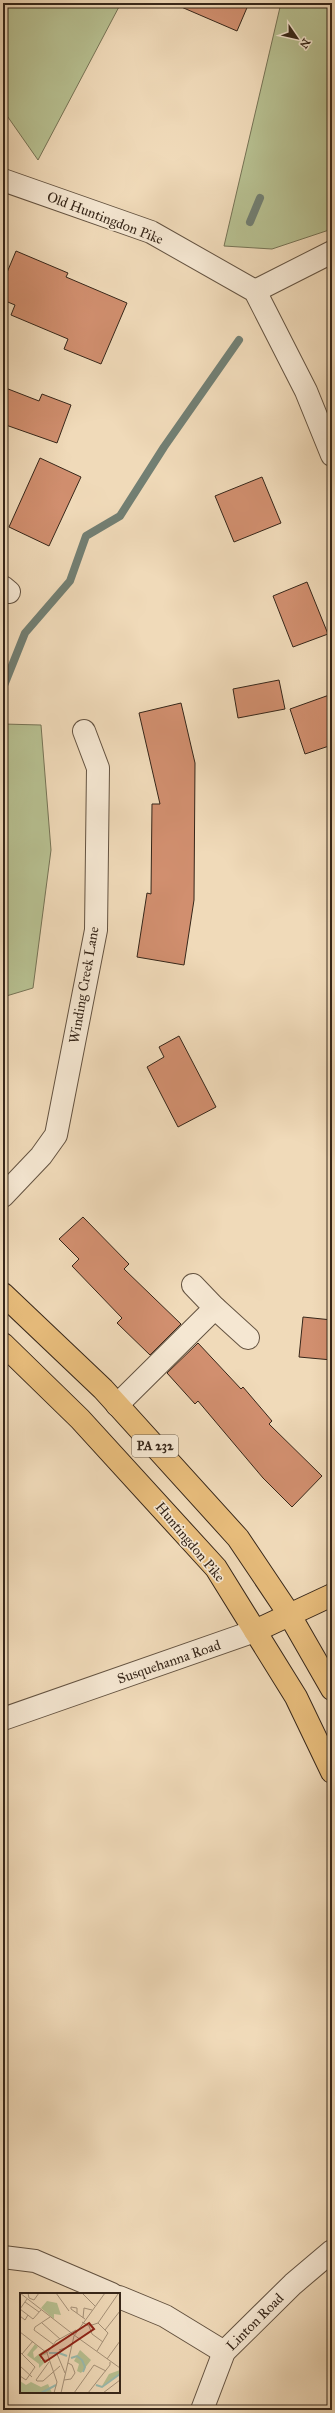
<svg xmlns="http://www.w3.org/2000/svg" width="335" height="2413" font-family="'IM FELL Great Primer',serif">
  <style>
    .green { fill: #b7c091; stroke: #767355 }
    .lines { fill: none; stroke-linecap: round; stroke-linejoin: round }
    .stream { stroke: #727f73; stroke-width: 8 }
    .building { fill: #d18f6f; stroke: #362619 }
    .minor-casing { stroke: #645341; stroke-width: 24 }
    .major-casing { stroke: #362619; stroke-width: 24 }
    .minor { stroke: #f5e7d2; stroke-width: 22 }
    .major { stroke: #e8bd7c; stroke-width: 22 }
    .labels { text-anchor: middle; dominant-baseline: central; stroke-width: 3.5; stroke-linejoin: round; paint-order: stroke }
    .shield { fill: #f5e7d2; stroke: #6f6050; stroke-width: 1 }
    .shield-label { font-size: 13px; font-weight: bold; fill: #362619 }
    .street-label { font-size: 14px; fill: #362619; stroke: #f5e7d2 }
    .inset-river { fill: none; stroke: #9abbaf; stroke-width: 2 }
    .inset-road { fill: none; stroke: #a69279; stroke-width: 1 }
    .view { fill: #8f2418; fill-opacity: 0.15; stroke: #8f2418; stroke-width: 2 }
    .inset-edge { fill: none; stroke: #362619; stroke-width: 2 }
  </style>
  <rect width="100%" height="100%" fill="#f0dab9"/>
  <filter id="stains"><feTurbulence type="fractalNoise" baseFrequency=".005" numOctaves="4"/><feColorMatrix values="0 0 0 0 .2 0 0 0 0 .09 0 0 0 0 .02 0 0 0 .5 -.17"/></filter>
  <radialGradient id="worn" r=".72"><stop offset=".6" stop-color="#630" stop-opacity="0"/><stop offset="1" stop-color="#630" stop-opacity=".3"/></radialGradient>
  <g class="green">
    <path d="M 3,3 L 121,3 L 38,160 L 3,110 Z"/>
    <path d="M 281,3 L 332,3 L 332,229 L 272,249 L 224,246 Z"/>
    <path d="M 3,724 L 41,725 L 51,850 L 33,988 L 3,997 Z"/>
  </g>
  <g class="lines">
    <g class="stream">
      <path d="M 250,222 L 260,198"/>
      <path d="M 3,688 L 25,633 L 70,581 L 86,536 L 120,516 L 164,447 L 239,340"/>
    </g>
  </g>
  <g class="building">
    <path d="M 172,3 L 249,3 L 237,31 Z"/>
    <path d="M 16,251 L 68,273 L 66,277 L 127,303 L 101,364 L 64,349 L 68,339 L 11,315 L 15,305 L 3,300 L 3,282 Z"/>
    <path d="M 3,387 L 39,401 L 42,394 L 71,405 L 57,443 L 3,424 Z"/>
    <path d="M 40,458 L 81,477 L 49,546 L 9,527 Z"/>
    <path d="M 262,477 L 281,523 L 234,542 L 215,496 Z"/>
    <path d="M 307,582 L 328,634 L 293,647 L 273,596 Z"/>
    <path d="M 279,680 L 285,709 L 238,718 L 233,689 Z"/>
    <path d="M 332,694 L 332,745 L 305,754 L 290,709 Z"/>
    <path d="M 181,703 L 195,763 L 194,900 L 184,965 L 137,957 L 147,893 L 151,894 L 152,804 L 160,804 L 139,713 Z"/>
    <path d="M 179,1036 L 216,1107 L 178,1127 L 147,1067 L 164,1057 L 159,1047 Z"/>
    <path d="M 83,1217 L 129,1264 L 124,1269 L 181,1324 L 150,1355 L 117,1323 L 122,1318 L 72,1266 L 79,1259 L 59,1239 Z"/>
    <path d="M 303,1317 L 332,1320 L 332,1360 L 299,1357 Z"/>
    <path d="M 198,1343 L 241,1389 L 243,1387 L 272,1421 L 269,1424 L 322,1476 L 292,1507 L 263,1478 L 198,1401 L 195,1404 L 167,1373 Z"/>
  </g>
  <g class="lines">
    <g class="minor-casing">
      <g id="minor">
        <path d="M 3,180 L 151,232 L 255,291 L 306,391 L 332,455"/>
        <path d="M 255,291 L 332,252"/>
        <path d="M 3,587 L 9,592"/>
        <path d="M 3,1196 L 41,1156 L 56,1135 L 96,930 L 98,768 L 84,731"/>
        <path d="M 215,1308 L 248,1338"/>
        <path d="M 117,1405 L 215,1308 L 193,1285"/>
        <path d="M 3,1719 L 255,1631"/>
        <path d="M 3,2257 L 35,2261 L 112,2294"/>
        <path d="M 119,2297 L 165,2316 L 224,2352"/>
        <path d="M 202,2410 L 224,2352 L 293,2284 L 332,2251"/>
      </g>
    </g>
    <g class="major-casing">
      <g id="major">
        <path d="M 3,1294 L 103,1389 L 238,1538 L 289,1614 L 332,1689"/>
        <path d="M 3,1344 L 80,1419 L 216,1568 L 296,1697 L 332,1772"/>
        <path d="M 255,1631 L 332,1595"/>
      </g>
    </g>
    <use href="#minor" class="minor"/>
    <use href="#major" class="major"/>
  </g>
  <g class="labels">
    <rect class="shield" x="132" y="1435" width="46" height="22" rx="3"/>
    <g class="shield-label">
      <text x="155" y="1446">PA 232</text>
    </g>
    <g class="street-label">
      <text transform="translate(105 218) rotate(21)">Old Huntingdon Pike</text>
      <text transform="translate(84 985) rotate(-80)">Winding Creek Lane</text>
      <text transform="translate(190 1542) rotate(50)">Huntingdon Pike</text>
      <text transform="translate(169 1662) rotate(-19)">Susquehanna Road</text>
      <text transform="translate(255 2322) rotate(-45)">Linton Road</text>
    </g>
  </g>
  <g transform="translate(20 2293)">
    <rect width="100" height="100" fill="#f0dab9"/>
    <path d="M 27,8 L 37,10 L 41,22 L 34,21 L 34,26 L 21,15 ZM 15,51 L 18,54 L 13,59 L 14,65 L 23,58 L 27,61 L 21,63 L 21,67 L 28,66 L 19,75 L 19,71 L 7,62 ZM 60,57 L 71,67 L 61,80 L 57,78 L 59,71 L 54,68 ZM 100,77 L 100,81 L 82,93 L 89,81 ZM 0,88 L 6,92 L 11,89 L 21,94 L 28,91 L 32,100 L 0,100 Z" fill="#b7c091"/>
    <path class="inset-river" d="M 29,60 L 39,60 L 47,63M 51,65 L 57,63 L 62,67 L 65,74 L 63,79M 76,92 L 82,94 L 100,81M 21,100 L 36,92"/>
    <path class="inset-road" d="M 0,0 L 54,42M 8,0 L 9,5 L 14,7 L 19,0M 36,0 L 49,18M 62,0 L 75,13M 5,9 L 19,19M 0,16 L 13,26 L 21,17M 0,16 L 7,6M 57,20 L 57,15 L 51,14 L 51,16 L 65,26M 0,23 L 5,27 L 8,22M 30,24 L 15,34 L 14,37 L 33,51M 63,25 L 64,15 L 72,17M 62,29 L 69,33 L 78,30 L 88,40 L 77,58M 22,30 L 40,46M 78,30 L 98,1M 69,33 L 72,41 L 83,49M 85,37 L 100,18M 0,39 L 27,60M 54,42 L 100,75M 39,57 L 51,53M 0,59 L 15,74 L 6,87 L 0,83M 2,61 L 13,48M 37,61 L 45,80M 87,66 L 100,48M 29,69 L 16,87 L 17,88 L 23,88 L 40,73M 0,73 L 12,84M 44,87 L 51,86 L 55,80 L 52,72 L 48,70M 34,100 L 37,89 L 27,60 L 36,48 L 56,37M 41,100 L 54,43 L 85,0M 54,100 L 74,72 L 86,78M 68,100 L 90,72 L 90,69M 83,100 L 100,87"/>
    <path class="view" d="M 69,30 L 74,36 L 25,69 L 20,62 Z"/>
    <rect width="100" height="100" class="inset-edge"/>
  </g>
  <rect width="335" height="2413" fill="none" stroke="#f0dab9" stroke-width="16"/>
  <rect x="4" y="4" width="327" height="2405" fill="none" stroke="#362619" stroke-width="2"/>
  <rect x="8" y="8" width="319" height="2397" fill="none" stroke="#362619"/>
  <g transform="translate(297 38) rotate(124)" stroke="#f5e7d2" stroke-width="3" paint-order="stroke">
  <path d="M0-3L7 15L0 10L-7 15Z" fill="#362619"/>
  <text y="-6" font-size="11" font-weight="bold" text-anchor="middle" fill="#362619">N</text>
  </g>
  <rect width="100%" height="100%" filter="url(#stains)"/>
  <rect width="100%" height="100%" fill="url(#worn)"/>
</svg>
